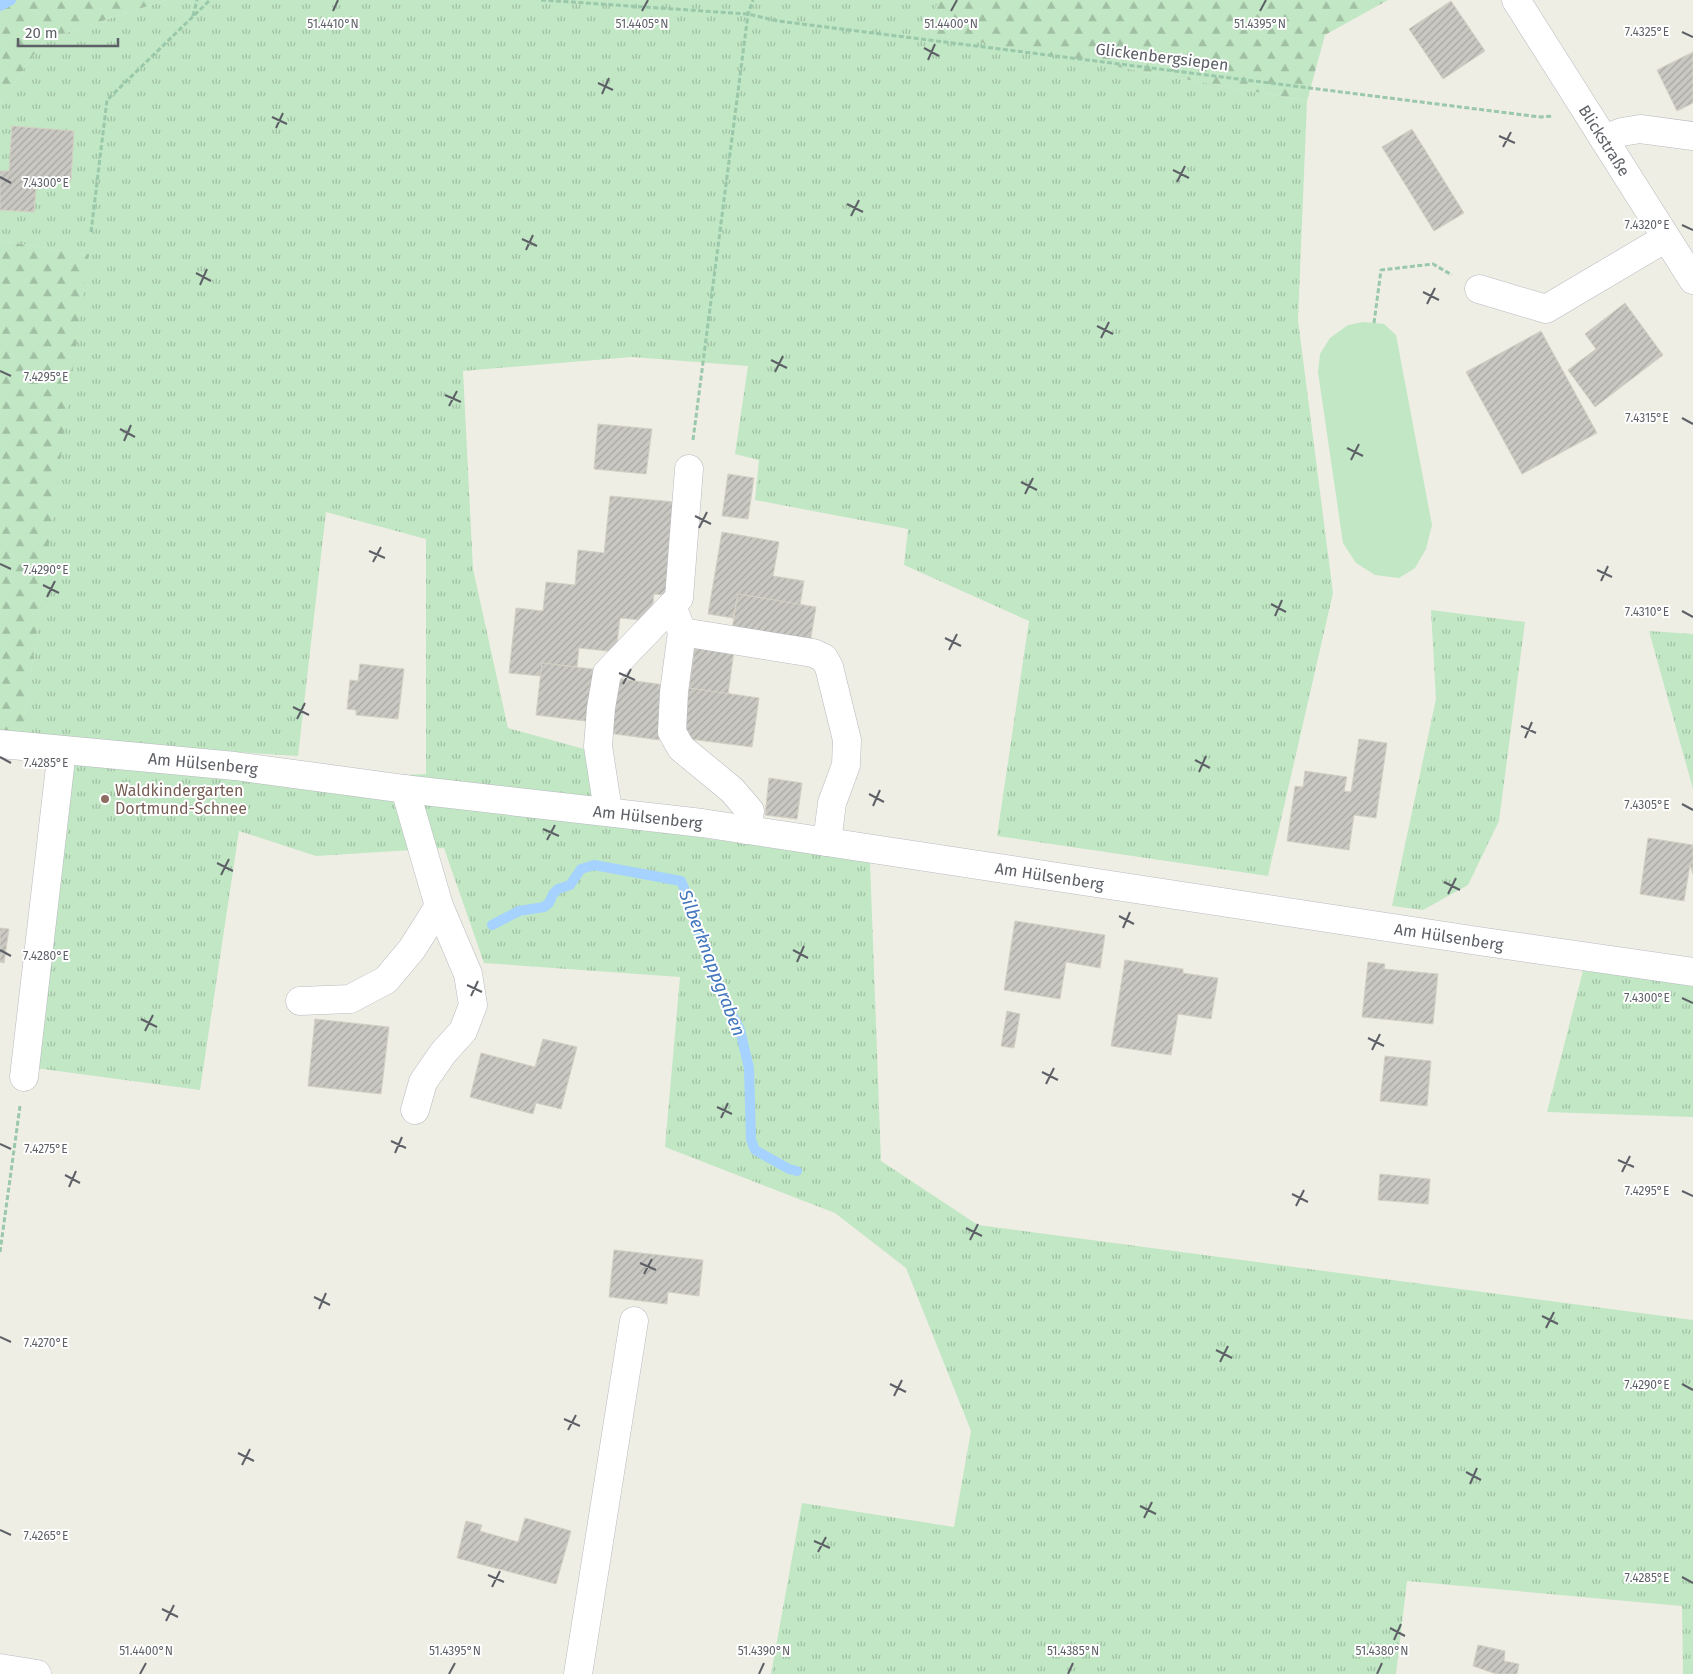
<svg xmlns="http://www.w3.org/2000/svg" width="1693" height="1674" font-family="'Fira Sans',sans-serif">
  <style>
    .grass { fill: url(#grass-tufts) }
    .forest { fill: url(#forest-firs) }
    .park { fill: #c1e7c4 }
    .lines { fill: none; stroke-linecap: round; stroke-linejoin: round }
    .stream { stroke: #a5d2ff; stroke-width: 10 }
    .building { fill: url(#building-hatch); stroke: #d4d0c3 }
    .minor-casing { stroke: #b7babf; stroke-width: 29 }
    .path { stroke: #9ac8aa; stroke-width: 3; stroke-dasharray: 5 2.5; stroke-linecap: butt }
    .minor { stroke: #fff; stroke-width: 28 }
    .ticks { fill: none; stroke: #5d6066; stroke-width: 2 }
    .education-dot { fill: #8d6e63; stroke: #fff; stroke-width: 2 }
    .labels { text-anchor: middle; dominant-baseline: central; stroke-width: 4; stroke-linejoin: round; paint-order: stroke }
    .street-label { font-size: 16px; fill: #5d6066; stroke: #fff }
    .education-label { font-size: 16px; fill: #785e54; stroke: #fff; text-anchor: start }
    .water-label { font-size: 18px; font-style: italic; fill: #4276bd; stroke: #fff }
    .ticks-label { font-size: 12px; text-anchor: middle; fill: #5d6066; stroke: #fff; stroke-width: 4; stroke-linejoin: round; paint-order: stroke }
  </style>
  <defs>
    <pattern id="grass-tufts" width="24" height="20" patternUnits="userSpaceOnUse" patternTransform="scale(1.25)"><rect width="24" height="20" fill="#c1e7c4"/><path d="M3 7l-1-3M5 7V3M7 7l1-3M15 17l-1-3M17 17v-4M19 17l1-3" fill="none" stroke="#a0bfa3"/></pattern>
    <pattern id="forest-firs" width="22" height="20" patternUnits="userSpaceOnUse" patternTransform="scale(1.25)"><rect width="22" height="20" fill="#c1e7c4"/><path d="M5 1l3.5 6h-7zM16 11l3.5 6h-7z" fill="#a0bfa3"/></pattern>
    <pattern id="building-hatch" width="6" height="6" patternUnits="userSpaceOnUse" patternTransform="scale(1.25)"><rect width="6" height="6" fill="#cac8c2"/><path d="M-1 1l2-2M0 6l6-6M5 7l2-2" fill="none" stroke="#a7a6a1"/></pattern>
  </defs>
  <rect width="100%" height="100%" fill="#efeee5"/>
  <g class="grass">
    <path d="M 166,0 L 938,0 L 930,33 L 1307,101 L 1298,320 L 1333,593 L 1268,876 L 997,836 L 1029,621 L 904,565 L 908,529 L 755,500 L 759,460 L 735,454 L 748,366 L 632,357 L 463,371 L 473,569 L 508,728 L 584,749 L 600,823 L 870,862 L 881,1161 L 978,1225 L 1693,1320 L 1693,1674 L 1683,1674 L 1682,1606 L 1407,1581 L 1396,1674 L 771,1674 L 802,1503 L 954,1527 L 971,1431 L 906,1268 L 835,1213 L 665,1147 L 680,977 L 484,963 L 444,848 L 316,856 L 239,831 L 200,1090 L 35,1068 L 67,765 L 76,764 L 246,781 L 426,774 L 426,539 L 326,512 L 298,756 L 22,738 L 88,254 L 0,241 L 0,104 L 44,40 Z"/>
    <path d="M 1431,610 L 1525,622 L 1499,821 L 1468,885 L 1423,910 L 1392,906 L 1436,699 Z"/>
    <path d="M 1649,631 L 1693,634 L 1693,789 Z"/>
    <path d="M 1583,971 L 1693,980 L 1693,1117 L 1547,1112 Z"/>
  </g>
  <g class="forest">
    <path d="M 0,0 L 166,0 L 44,40 L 0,104 Z"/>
    <path d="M 938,0 L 1388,0 L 1325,35 L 1307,101 L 929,33 Z"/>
    <path d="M 0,241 L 89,254 L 22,738 L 0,736 Z"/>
  </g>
  <path class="park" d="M 1363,322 L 1384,324 L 1396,335 L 1432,525 L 1426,549 L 1415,568 L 1399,578 L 1375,575 L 1356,563 L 1343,543 L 1318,372 L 1320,354 L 1330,338 L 1348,325 Z"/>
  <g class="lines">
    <g class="stream">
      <path d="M 0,6 L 11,0"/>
      <path d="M 492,925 L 519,911 L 544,907 L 549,903 L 553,894 L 558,889 L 570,885 L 581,869 L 594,865 L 681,881 L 690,902 L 700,936 L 720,989 L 740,1030 L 749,1068 L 751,1140 L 755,1150 L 789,1169 L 797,1171"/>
    </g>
  </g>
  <g class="building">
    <path d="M 1451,1 L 1485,51 L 1443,79 L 1409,29 Z"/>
    <path d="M 1693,52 L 1693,103 L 1677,111 L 1657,70 Z"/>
    <path d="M 12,126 L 74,131 L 71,180 L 37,178 L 34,212 L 0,210 L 0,171 L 9,171 Z"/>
    <path d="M 1412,129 L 1464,213 L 1434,231 L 1382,147 Z"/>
    <path d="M 1625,303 L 1663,355 L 1595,407 L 1568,370 L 1596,349 L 1585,334 Z"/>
    <path d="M 1541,331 L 1597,433 L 1522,474 L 1466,372 Z"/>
    <path d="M 598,424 L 652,429 L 646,474 L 594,469 Z"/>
    <path d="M 728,474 L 754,478 L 748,519 L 722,516 Z"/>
    <path d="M 610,496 L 685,503 L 675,596 L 654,594 L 651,621 L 620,618 L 616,652 L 579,648 L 577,667 L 542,663 L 541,676 L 509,673 L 516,608 L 543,611 L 546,582 L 575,585 L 578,550 L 604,553 Z"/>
    <path d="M 722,532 L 779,542 L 773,576 L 804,581 L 800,605 L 738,594 L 733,618 L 708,614 Z"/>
    <path d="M 738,594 L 816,607 L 809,649 L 731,635 Z"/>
    <path d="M 695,646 L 734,651 L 728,694 L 689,688 Z"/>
    <path d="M 542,663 L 600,670 L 594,722 L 536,715 Z"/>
    <path d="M 360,664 L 404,669 L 398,719 L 356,715 L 356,710 L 347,709 L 350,680 L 358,681 Z"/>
    <path d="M 614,678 L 665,685 L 659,740 L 608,733 Z"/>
    <path d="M 689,688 L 759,698 L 752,747 L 682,738 Z"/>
    <path d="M 1359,739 L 1387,743 L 1376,818 L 1354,815 L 1349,850 L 1287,841 L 1295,786 L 1303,787 L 1305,771 L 1347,777 L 1344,791 L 1351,792 Z"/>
    <path d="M 769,778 L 802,783 L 797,819 L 765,815 Z"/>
    <path d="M 1648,838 L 1693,845 L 1693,874 L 1690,865 L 1684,901 L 1640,894 Z"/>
    <path d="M 1015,921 L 1105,935 L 1100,968 L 1066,962 L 1060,999 L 1004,990 Z"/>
    <path d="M 0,928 L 9,929 L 4,963 L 0,962 Z"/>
    <path d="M 1125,960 L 1183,969 L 1183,973 L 1218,978 L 1211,1019 L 1178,1014 L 1171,1055 L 1111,1046 Z"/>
    <path d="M 1368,962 L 1385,964 L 1384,969 L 1438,974 L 1433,1024 L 1362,1017 Z"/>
    <path d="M 1007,1011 L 1020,1014 L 1014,1048 L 1001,1046 Z"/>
    <path d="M 315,1019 L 389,1027 L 381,1094 L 308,1086 Z"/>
    <path d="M 543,1039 L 577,1047 L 561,1109 L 536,1103 L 533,1114 L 470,1097 L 481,1053 L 535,1067 Z"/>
    <path d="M 1385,1056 L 1431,1061 L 1427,1106 L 1380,1101 Z"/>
    <path d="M 1380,1174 L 1430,1179 L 1428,1204 L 1378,1200 Z"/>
    <path d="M 614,1250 L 703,1260 L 699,1296 L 668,1292 L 667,1304 L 609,1297 Z"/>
    <path d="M 525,1518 L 571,1531 L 556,1584 L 457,1558 L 466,1521 L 482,1525 L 480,1531 L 518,1542 Z"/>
    <path d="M 1478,1645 L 1505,1651 L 1504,1661 L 1519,1664 L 1517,1674 L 1496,1674 L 1473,1666 Z"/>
  </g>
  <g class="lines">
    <g class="minor-casing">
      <g id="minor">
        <path id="s1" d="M 1516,0 L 1693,280"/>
        <path d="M 1604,139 L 1622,132 L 1640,129 L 1693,136"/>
        <path d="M 1479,289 L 1546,309 L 1666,238"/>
        <path d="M 676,616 L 682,632 L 674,692 L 672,732 L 681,748 L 732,790 L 750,811 L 747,830"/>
        <path d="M 682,632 L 813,653 L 824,658 L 829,667 L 847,740 L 846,765 L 832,803 L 827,842"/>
        <path id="s2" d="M 0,744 L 235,766 L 405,789 L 702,823 L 1485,942 L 1693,972"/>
        <path d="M 608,811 L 598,746 L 601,708 L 607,673 L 679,598 L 689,469"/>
        <path d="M 300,1001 L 350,999 L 386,980 L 412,949 L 439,906 L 405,789"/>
        <path d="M 24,1077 L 62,750"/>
        <path d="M 415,1110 L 423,1082 L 443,1053 L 463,1031 L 473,1005 L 468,974 L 439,906"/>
        <path d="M 0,1668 L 37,1674"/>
        <path d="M 578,1674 L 634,1321"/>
      </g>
    </g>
    <g class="path">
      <path d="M 541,0 L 748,14 L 778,21 L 1540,117 L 1553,116"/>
      <path d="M 193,16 L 197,0"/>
      <path d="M 91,232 L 107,100 L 210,0"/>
      <path d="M 1374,323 L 1381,270 L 1433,264 L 1452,275"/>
      <path d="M 693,440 L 748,14 L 753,0"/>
      <path d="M 0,1252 L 20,1106"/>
    </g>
    <use href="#minor" class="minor"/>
  </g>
  <path class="ticks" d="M 333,11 L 338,0M 642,11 L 648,0M 951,11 L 957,0M 1260,11 L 1266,0M 1682,32 L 1693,37M 924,48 L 939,56M 928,60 L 935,44M 598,83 L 613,90M 602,94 L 609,78M 272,117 L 287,124M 276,128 L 283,113M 1499,136 L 1515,143M 1503,147 L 1511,132M 1173,170 L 1189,178M 0,177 L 11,183M 1177,182 L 1185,166M 847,204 L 863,212M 851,216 L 859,200M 1682,225 L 1693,230M 522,239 L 537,246M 526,250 L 533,235M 196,273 L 211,281M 200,285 L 207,269M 1423,292 L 1439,300M 1427,304 L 1435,288M 1097,326 L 1113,334M 1101,338 L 1109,322M 771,360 L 787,368M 0,371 L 11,376M 775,372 L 783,356M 445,395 L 461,402M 449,406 L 457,391M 1682,418 L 1693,424M 120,429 L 135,437M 124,441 L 131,425M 1347,448 L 1363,456M 1351,460 L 1359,444M 1021,482 L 1037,490M 1025,494 L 1033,478M 695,516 L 711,524M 699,528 L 707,512M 369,551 L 385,558M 373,562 L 381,547M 0,564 L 11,569M 1597,570 L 1612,577M 1601,581 L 1608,566M 43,585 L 59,593M 47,597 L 55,581M 1271,604 L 1286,612M 1682,611 L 1693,617M 1275,616 L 1282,600M 945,638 L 961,646M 949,650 L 957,634M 619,673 L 635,680M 623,684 L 631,669M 293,707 L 309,715M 297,719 L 305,703M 1521,726 L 1536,733M 1525,738 L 1532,722M 0,757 L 11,763M 1195,760 L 1210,768M 1199,772 L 1206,756M 869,794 L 884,802M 1682,804 L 1693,810M 873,806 L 880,790M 543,829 L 559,836M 547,840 L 555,825M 217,863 L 233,871M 221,875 L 229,859M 1444,882 L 1460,890M 1448,894 L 1456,878M 1119,916 L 1134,924M 1123,928 L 1130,912M 0,950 L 11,956M 793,950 L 808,958M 797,962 L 804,946M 467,985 L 482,992M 471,996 L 478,981M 1682,998 L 1693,1003M 141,1019 L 157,1027M 145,1031 L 153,1015M 1368,1038 L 1384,1046M 1372,1050 L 1380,1034M 1042,1072 L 1058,1080M 1046,1084 L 1054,1068M 717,1107 L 732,1114M 721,1118 L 728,1103M 391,1141 L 406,1148M 0,1144 L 11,1149M 395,1153 L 402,1137M 1618,1160 L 1634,1167M 1622,1172 L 1630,1156M 65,1175 L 80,1183M 69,1187 L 76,1171M 1682,1191 L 1693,1196M 1292,1194 L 1308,1202M 1296,1206 L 1304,1190M 966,1228 L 982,1236M 970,1240 L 978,1224M 640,1263 L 656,1270M 644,1274 L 652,1259M 314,1297 L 330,1305M 319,1309 L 326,1293M 1542,1316 L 1558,1324M 1546,1328 L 1554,1312M 0,1337 L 11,1342M 1216,1350 L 1232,1358M 1220,1362 L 1228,1346M 890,1384 L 906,1392M 1682,1384 L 1693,1390M 894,1396 L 902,1380M 564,1419 L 580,1426M 568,1430 L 576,1415M 238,1453 L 254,1461M 242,1465 L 250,1449M 1466,1472 L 1481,1480M 1470,1484 L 1477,1468M 1140,1506 L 1156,1514M 1144,1518 L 1152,1502M 0,1530 L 11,1535M 814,1541 L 830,1548M 818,1552 L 826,1537M 488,1575 L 504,1582M 1682,1577 L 1693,1583M 492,1587 L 500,1571M 162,1609 L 178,1617M 166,1621 L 174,1605M 1390,1628 L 1405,1636M 1394,1640 L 1401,1624M 140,1674 L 146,1663M 449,1674 L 455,1663M 759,1674 L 764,1663M 1068,1674 L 1073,1663M 1377,1674 L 1382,1663"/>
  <circle class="education-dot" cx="105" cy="799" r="5"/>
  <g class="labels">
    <g class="street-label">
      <text transform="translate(1162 57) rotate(7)">Glickenbergsiepen</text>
      <text stroke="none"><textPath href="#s1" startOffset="166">Blickstraße</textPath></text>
      <text stroke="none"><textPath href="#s2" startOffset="204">Am Hülsenberg</textPath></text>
      <text stroke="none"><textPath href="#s2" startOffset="652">Am Hülsenberg</textPath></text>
      <text stroke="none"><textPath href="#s2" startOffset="1058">Am Hülsenberg</textPath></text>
      <text stroke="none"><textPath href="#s2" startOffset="1462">Am Hülsenberg</textPath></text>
    </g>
    <g class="education-label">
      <text x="115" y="790">Waldkindergarten<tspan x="115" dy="18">Dortmund-Schnee</tspan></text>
    </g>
    <g class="water-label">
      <text transform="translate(712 963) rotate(69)">Silberknappgraben</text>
    </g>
  </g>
  <g class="ticks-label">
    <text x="642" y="28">51.4405°N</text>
    <text x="951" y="28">51.4400°N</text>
    <text x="1260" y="28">51.4395°N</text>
    <text x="333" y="28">51.4410°N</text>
    <text x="1647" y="36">7.4325°E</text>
    <text x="46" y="187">7.4300°E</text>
    <text x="1647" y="229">7.4320°E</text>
    <text x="46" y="381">7.4295°E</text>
    <text x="1647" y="422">7.4315°E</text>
    <text x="46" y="574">7.4290°E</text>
    <text x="1647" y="616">7.4310°E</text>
    <text x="46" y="767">7.4285°E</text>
    <text x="1647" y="809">7.4305°E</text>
    <text x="46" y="960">7.4280°E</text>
    <text x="1647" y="1002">7.4300°E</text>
    <text x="46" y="1153">7.4275°E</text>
    <text x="1647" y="1195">7.4295°E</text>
    <text x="46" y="1347">7.4270°E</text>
    <text x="1647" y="1389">7.4290°E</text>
    <text x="46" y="1540">7.4265°E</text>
    <text x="1647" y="1582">7.4285°E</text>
    <text x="146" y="1655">51.4400°N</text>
    <text x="455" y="1655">51.4395°N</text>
    <text x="764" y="1655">51.4390°N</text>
    <text x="1073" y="1655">51.4385°N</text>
    <text x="1382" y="1655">51.4380°N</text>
  </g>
  <path d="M18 38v8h100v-8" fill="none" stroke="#5d6066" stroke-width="2.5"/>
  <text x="25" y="38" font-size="15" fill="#5d6066" stroke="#ffffff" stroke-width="4" paint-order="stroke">20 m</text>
</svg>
